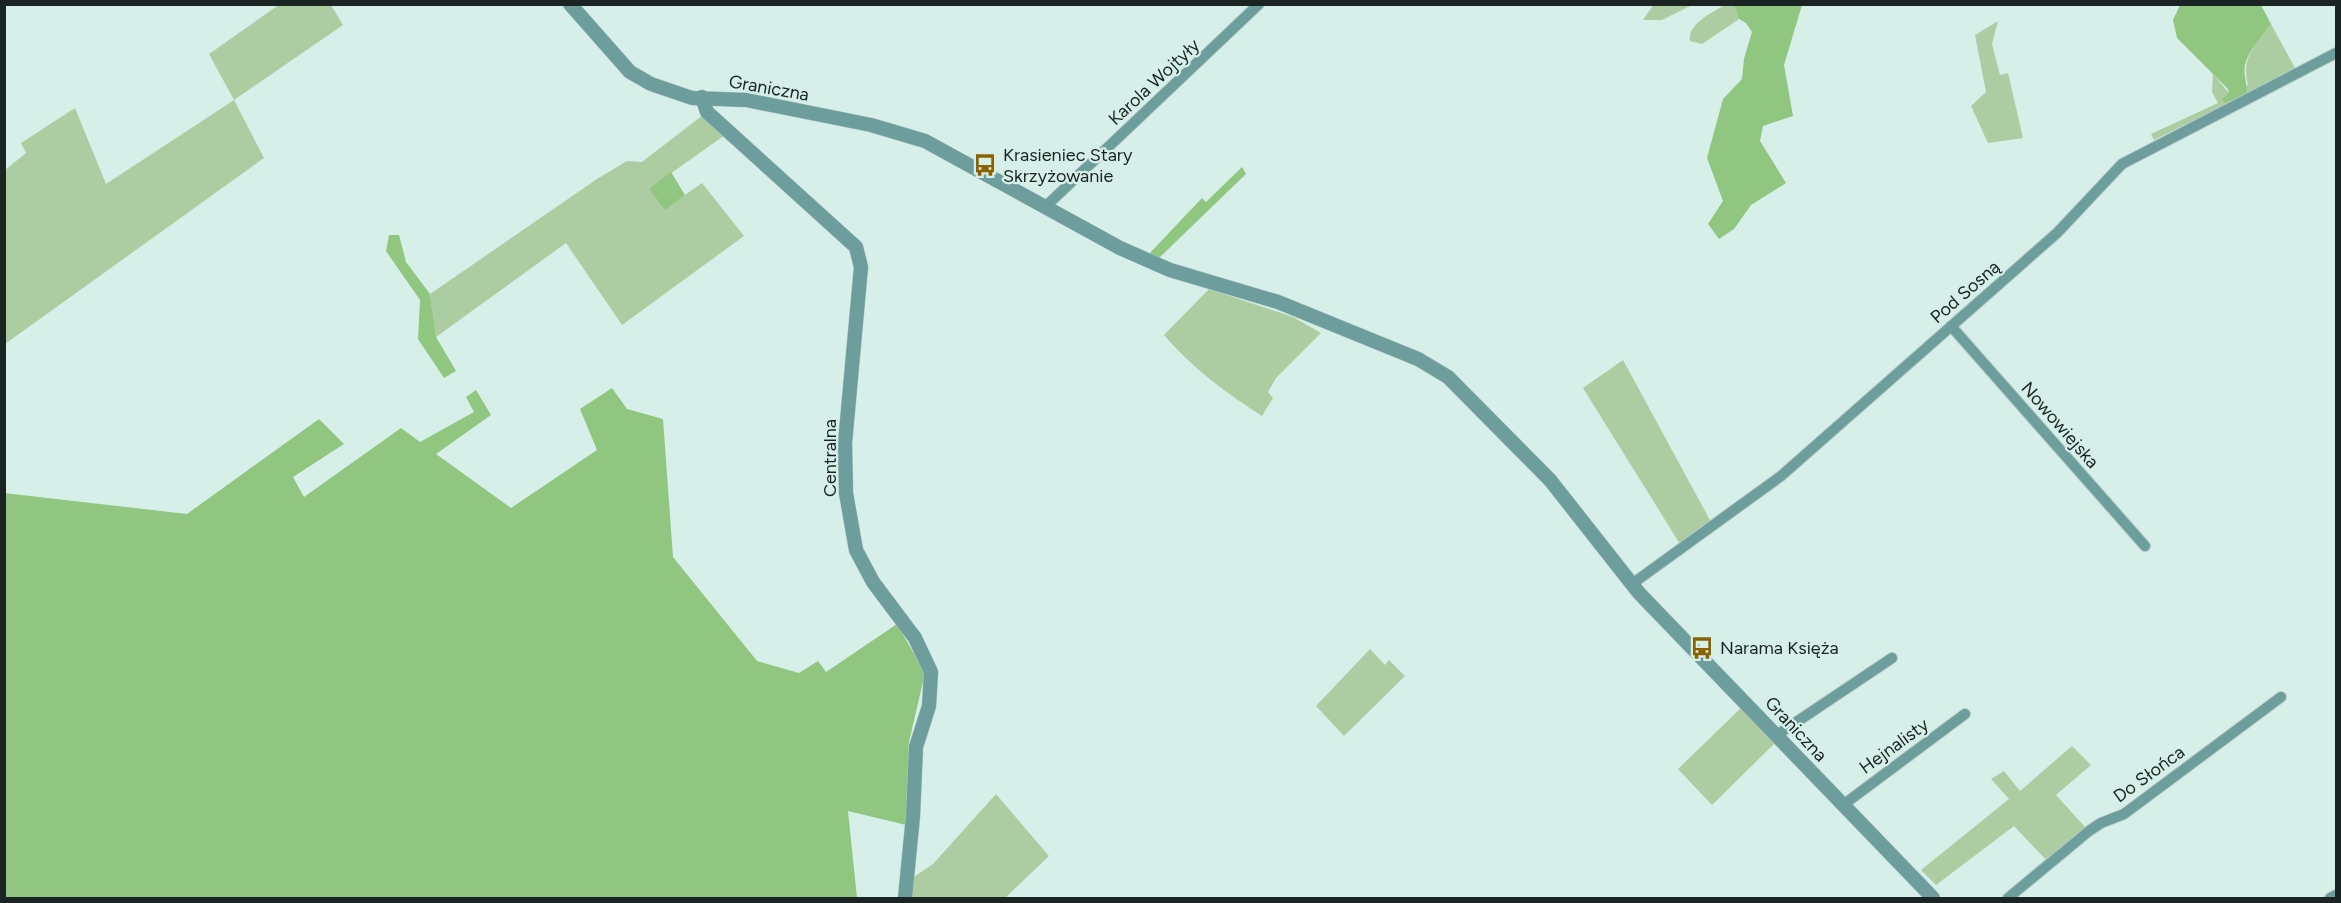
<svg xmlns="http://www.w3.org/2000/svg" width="2341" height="903" font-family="Figtree,sans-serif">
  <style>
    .green { fill: #abcda1 }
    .forest { fill: #90c680 }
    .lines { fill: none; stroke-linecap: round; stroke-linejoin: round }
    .minor-casing { stroke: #b4cbc5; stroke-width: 12 }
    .tertiary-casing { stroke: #b4cbc5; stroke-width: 15 }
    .minor { stroke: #6e9d9e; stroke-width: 10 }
    .tertiary { stroke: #6e9d9e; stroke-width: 14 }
    .labels { text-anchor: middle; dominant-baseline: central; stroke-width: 4.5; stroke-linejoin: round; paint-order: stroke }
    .street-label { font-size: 18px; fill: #1a2422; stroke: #d6f0e9 }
    .poi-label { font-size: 18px; fill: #1a2422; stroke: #d6f0e9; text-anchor: start }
  </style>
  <rect width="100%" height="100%" fill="#d6f0e9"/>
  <g class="green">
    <path d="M 280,4 L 331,5 L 343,25 L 234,100 L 264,158 L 5,344 L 5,170 L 26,153 L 21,143 L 75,108 L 106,184 L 234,100 L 209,54 Z"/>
    <path d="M 1654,4 L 1692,4 L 1692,5 L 1662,20 L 1643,20 Z"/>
    <path d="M 1724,5 L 1734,5 L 1739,19 L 1702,44 L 1690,41 C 1688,23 1711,14 1724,5 Z"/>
    <path d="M 1998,21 L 1992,44 L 2000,75 L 2008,73 L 2023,138 L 1988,143 L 1971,106 L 1986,92 L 1975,35 Z"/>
    <path d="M 2271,24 L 2296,70 L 2154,140 L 2151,134 L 2218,103 L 2212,92 L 2213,74 L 2229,93 L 2248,85 C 2241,56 2255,46 2271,24 Z"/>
    <path d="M 703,115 L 725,135 L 649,189 L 665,209 L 702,183 L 744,236 L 622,325 L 566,243 L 436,337 L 430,294 L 597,179 L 627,161 L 642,162 Z"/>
    <path d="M 1209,289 L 1293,317 L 1321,333 L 1276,378 L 1268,392 L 1273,398 L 1262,416 C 1226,393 1192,368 1164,335 Z"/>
    <path d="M 1623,360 L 1711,522 L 1680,544 L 1583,388 Z"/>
    <path d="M 1370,649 L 1385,665 L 1389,660 L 1405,676 L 1344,736 L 1316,706 Z"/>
    <path d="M 1743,706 L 1777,741 L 1712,805 L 1678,769 Z"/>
    <path d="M 2072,746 L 2091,765 L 2056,795 L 2086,828 L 2047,861 L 2014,826 L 1936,885 L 1921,870 L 2009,799 L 1991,779 L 2004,771 L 2020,791 Z"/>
    <path d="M 996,794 L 1049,856 L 1005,898 L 909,898 L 911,879 L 933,864 Z"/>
  </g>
  <g class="forest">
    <path d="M 1734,5 L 1802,5 L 1784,65 L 1793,116 L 1763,126 L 1760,141 L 1786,183 L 1751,205 L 1734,229 L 1719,239 L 1708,224 L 1723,201 L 1707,158 L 1723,99 L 1742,79 L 1744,59 L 1752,32 L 1746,23 L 1739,19 Z"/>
    <path d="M 2180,5 L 2261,5 L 2271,24 C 2263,36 2248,50 2245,65 C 2243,75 2248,84 2246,94 L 2225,103 L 2222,99 L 2229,93 L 2228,89 L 2177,38 L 2173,20 Z"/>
    <path d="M 1242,167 L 1246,174 L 1159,258 L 1148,255 L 1202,198 L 1206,202 Z"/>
    <path d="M 671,172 L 685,195 L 665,210 L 649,189 Z"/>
    <path d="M 389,235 L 399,235 L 406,262 L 430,294 L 436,337 L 456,371 L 444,378 L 418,339 L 420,300 L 386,251 Z"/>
    <path d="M 612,388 L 627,409 L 663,419 L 673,557 L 757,661 L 799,673 L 818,661 L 826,672 L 897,624 L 925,673 L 909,742 L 906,825 L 848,811 L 857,898 L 5,898 L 4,493 L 187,514 L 319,419 L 344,444 L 293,477 L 304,497 L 401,428 L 420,442 L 474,412 L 466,397 L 476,390 L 491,415 L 436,454 L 511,508 L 597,450 L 580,409 Z"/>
  </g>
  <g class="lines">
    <g class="minor-casing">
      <g id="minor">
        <path d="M 1045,207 L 1259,4"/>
        <path d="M 1951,326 L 2145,546"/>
        <path d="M 1632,584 L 1781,476 L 2057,233 L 2122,164 L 2336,53"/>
        <path d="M 1777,735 L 1892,658"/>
        <path d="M 1843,805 L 1965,714"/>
        <path d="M 2008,898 L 2089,831 L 2101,823 L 2124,814 L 2281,697"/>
        <path d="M 2330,898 L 2336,895"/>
      </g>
    </g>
    <g class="tertiary-casing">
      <g id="tertiary">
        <path d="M 570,4 L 630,72 L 651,84 L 692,98 L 746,100 L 871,125 L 925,141 L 1120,248 L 1170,270 L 1278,302 L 1418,359 L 1448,377 L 1550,480 L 1639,593 L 1933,898"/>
        <path d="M 702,97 L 707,112 L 856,247 L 861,267 L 845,443 L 846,493 L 856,550 L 873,582 L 915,638 L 931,672 L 929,706 L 916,747 L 913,816 L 905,898"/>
      </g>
    </g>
    <use href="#minor" class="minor"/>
    <use href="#tertiary" class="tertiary"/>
  </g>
  <defs>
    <g id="bus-bare" transform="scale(1.8)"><path d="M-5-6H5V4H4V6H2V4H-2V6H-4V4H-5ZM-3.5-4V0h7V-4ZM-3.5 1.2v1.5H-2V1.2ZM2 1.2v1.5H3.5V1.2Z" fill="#8b6102" stroke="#d6f0e9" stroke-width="2.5" paint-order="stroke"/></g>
  </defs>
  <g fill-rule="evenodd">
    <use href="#bus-bare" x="985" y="165"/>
    <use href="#bus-bare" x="1702" y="648"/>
  </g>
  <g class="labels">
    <g class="street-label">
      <text transform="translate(1154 82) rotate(-43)">Karola Wojtyły</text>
      <text transform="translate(769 88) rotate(10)">Graniczna</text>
      <text transform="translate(1965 292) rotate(-41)">Pod Sosną</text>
      <text transform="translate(2060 425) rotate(49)">Nowowiejska</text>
      <text transform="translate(830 458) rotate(-90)">Centralna</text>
      <text transform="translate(1796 729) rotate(47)">Graniczna</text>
      <text transform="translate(1894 746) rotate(-36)">Hejnalisty</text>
      <text transform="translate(2149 774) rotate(-36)">Do Słońca</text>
    </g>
    <g class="poi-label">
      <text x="1003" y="155">Krasieniec Stary<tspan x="1003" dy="21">Skrzyżowanie</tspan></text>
      <text x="1720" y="648">Narama Księża</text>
    </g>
  </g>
  <rect width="2341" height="903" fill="none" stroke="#1a2422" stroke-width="12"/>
</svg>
